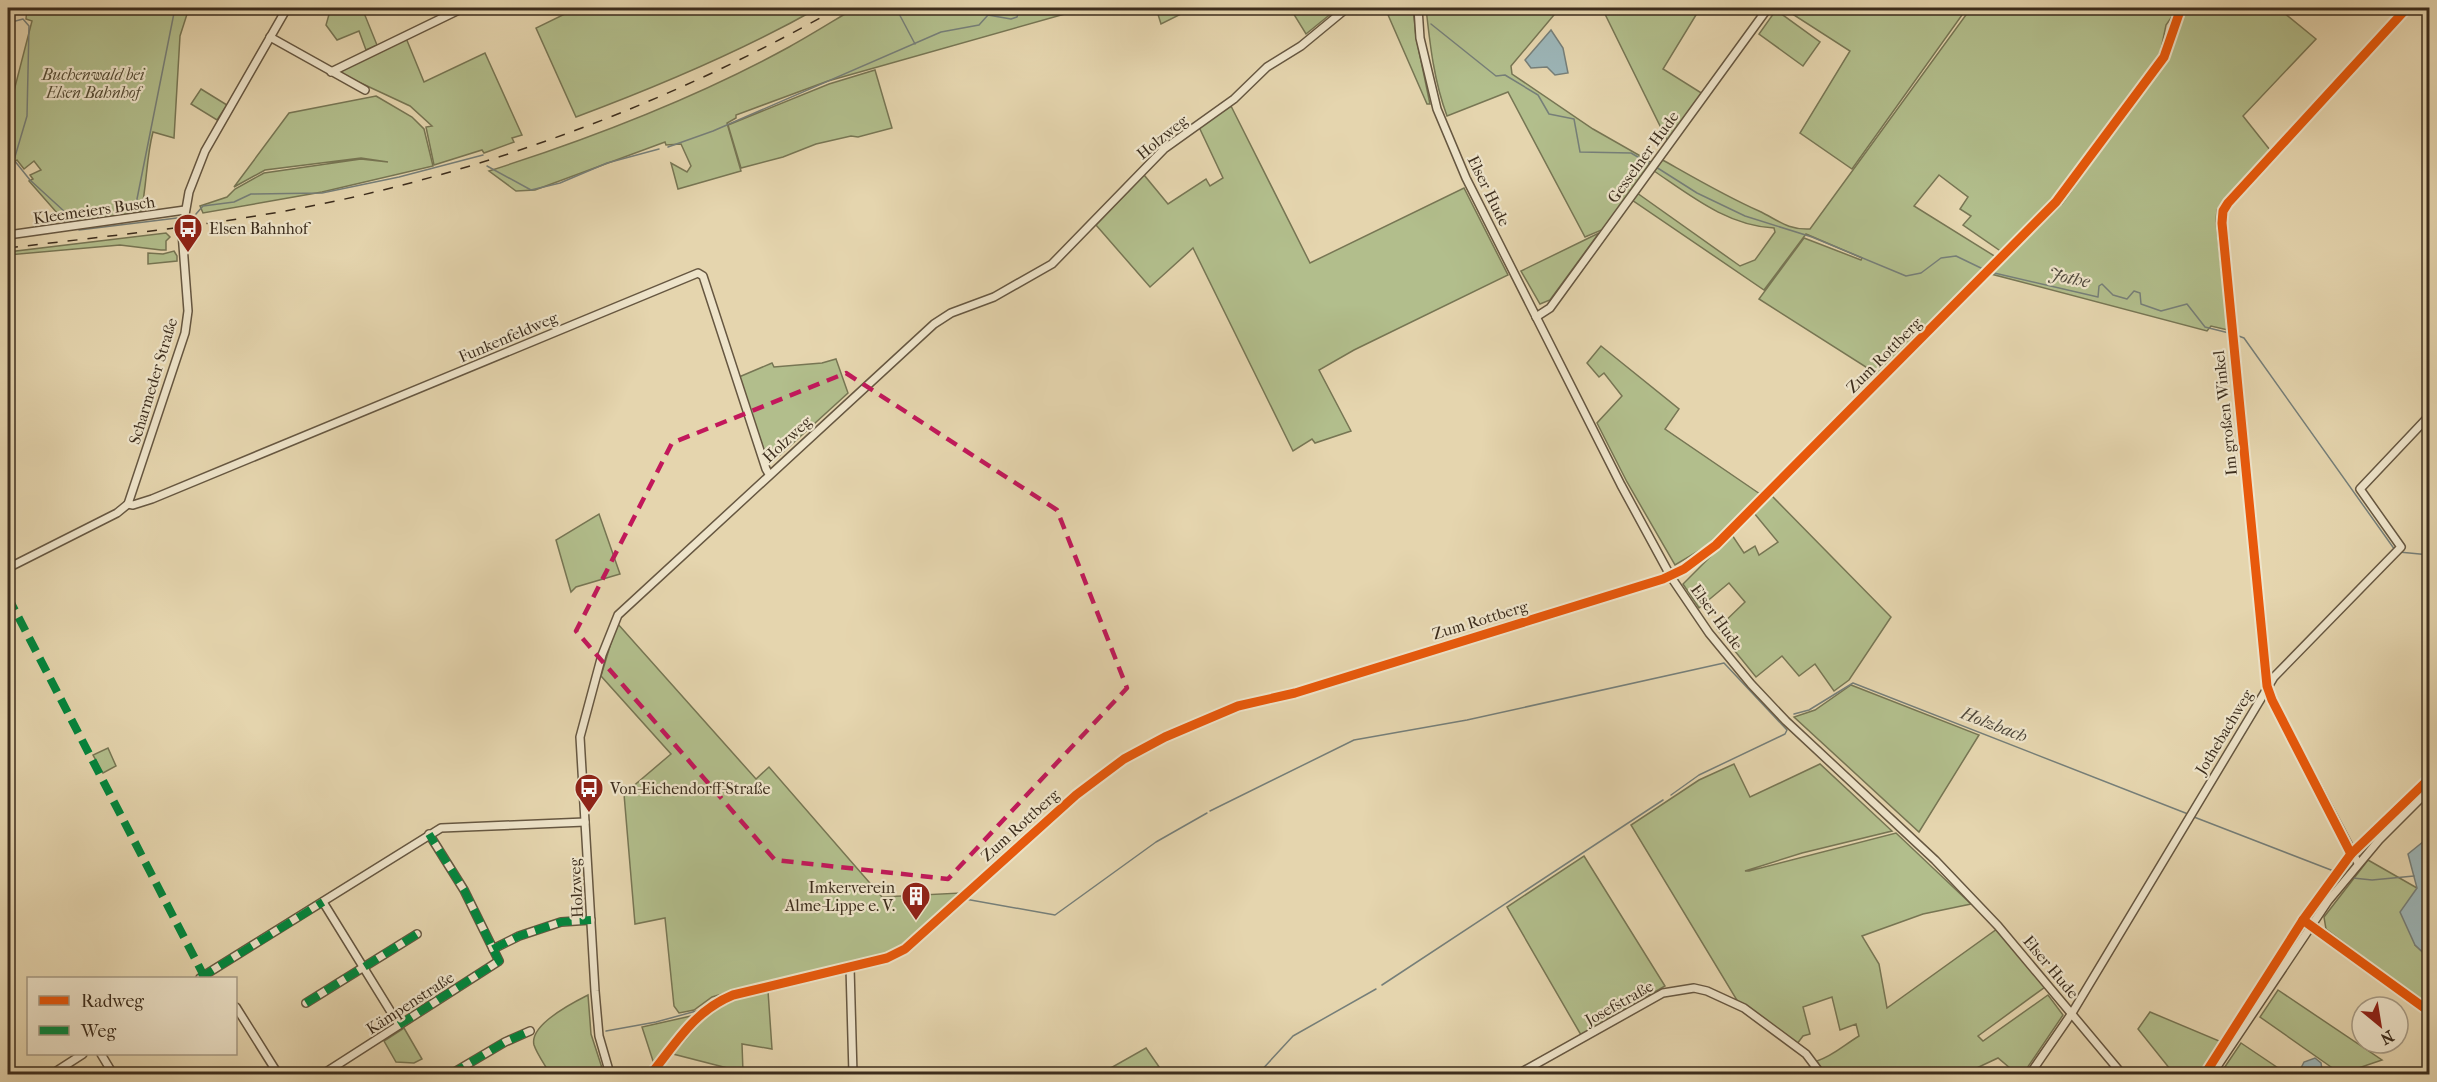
<svg xmlns="http://www.w3.org/2000/svg" width="2437" height="1082" font-family="'IM FELL French Canon',serif">
  <style>
    .green { fill: #b2be8c; stroke: #777654; stroke-width: 1.5 }
    .water { fill: #9cb5b7; stroke: #767f79; stroke-width: 1.5 }
    .lines { fill: none; stroke-linecap: round; stroke-linejoin: round }
    .stream { stroke: #767f79; stroke-width: 1.5 }
    .minor-casing { stroke: #665741; stroke-width: 10 }
    .minor { stroke: #eee4ca; stroke-width: 7 }
    .rail { stroke: #3c2d1d; stroke-width: 1.5; stroke-dasharray: 10 10; stroke-linecap: butt }
    .quiet { stroke: #00873e; stroke-width: 8; stroke-dasharray: 15 8; stroke-linecap: butt }
    .cycleway-casing { stroke: #eee4ca; stroke-width: 13 }
    .cycleway { stroke: #e8590c; stroke-width: 9 }
    .marked { fill: none; stroke: #c2185b; stroke-width: 4.5; stroke-dasharray: 12 8; stroke-linejoin: round }
    .labels { text-anchor: middle; dominant-baseline: central; stroke-width: 4.5; stroke-linejoin: round; paint-order: stroke }
    .park-label { font-size: 16px; font-style: italic; fill: #544a33; stroke: #eee4ca }
    .street-label { font-size: 16px; fill: #3c2d1d; stroke: #eee4ca }
    .poi-label { font-size: 16px; fill: #3c2d1d; stroke: #eee4ca; text-anchor: start }
    .water-label { font-size: 18px; font-style: italic; fill: #4f483c; stroke: #eee4ca }
  </style>
  <rect width="100%" height="100%" fill="#e5d5ae"/>
  <filter id="stains"><feTurbulence type="fractalNoise" baseFrequency=".00333" numOctaves="4"/><feColorMatrix values="0 0 0 0 .2 0 0 0 0 .09 0 0 0 0 .02 0 0 0 .5 -.17"/></filter>
  <radialGradient id="worn" r=".72"><stop offset=".6" stop-color="#630" stop-opacity="0"/><stop offset="1" stop-color="#630" stop-opacity=".3"/></radialGradient>
  <g class="green">
    <path d="M 27,8 L 189,8 L 180,36 L 174,138 L 153,132 C 146,158 147,185 141,212 L 88,222 L 65,222 L 29,181 L 33,179 L 30,175 L 41,170 L 34,161 L 24,169 L 17,160 L 13,163 L 8,133 L 8,114 L 32,21 L 26,19 Z"/>
    <path d="M 329,8 L 375,8 L 364,13 L 377,45 L 366,50 L 359,31 L 337,40 L 326,25 L 330,11 Z"/>
    <path d="M 577,8 L 818,8 C 742,51 659,86 576,117 L 536,28 Z"/>
    <path d="M 855,8 L 1086,8 L 828,81 L 736,115 L 736,118 L 727,123 L 741,171 L 678,189 L 671,163 L 687,172 L 691,166 L 681,144 L 666,145 L 665,142 L 535,190 L 516,191 L 489,171 C 592,138 694,99 789,47 C 811,35 833,21 855,8 Z"/>
    <path d="M 1156,8 L 1193,8 L 1161,24 Z"/>
    <path d="M 1290,8 L 1338,8 L 1306,34 Z"/>
    <path d="M 1385,8 L 1413,8 L 1416,37 L 1430,104 L 1427,104 Z"/>
    <path d="M 1426,8 L 1557,8 L 1559,9 L 1511,66 L 1512,74 L 1593,129 L 1651,162 L 1604,229 L 1585,237 L 1508,92 L 1447,116 C 1434,81 1430,45 1426,8 Z"/>
    <path d="M 1602,8 L 1685,8 L 1696,15 L 1663,69 L 1703,94 L 1667,140 Z"/>
    <path d="M 1783,8 L 1967,8 L 1852,169 L 1800,133 L 1850,51 Z"/>
    <path d="M 1971,8 L 2163,8 L 2173,15 L 2166,25 L 2160,54 L 2055,199 L 2002,252 L 1963,225 L 1971,216 L 1960,209 L 1968,197 L 1939,175 L 1914,206 L 1996,257 L 1985,266 L 1880,376 L 1759,299 L 1804,238 L 1861,260 L 1862,258 L 1806,234 L 1764,290 L 1632,200 L 1637,193 L 1740,266 L 1755,260 L 1775,232 L 1774,228 C 1728,226 1691,196 1654,171 L 1661,159 C 1693,177 1725,196 1759,211 C 1778,220 1787,230 1810,229 Z"/>
    <path d="M 2186,8 L 2278,8 L 2316,39 L 2243,116 L 2270,150 L 2217,210 L 2216,222 L 2228,330 L 2211,326 L 2207,331 L 1991,274 L 2062,204 L 2168,58 Z"/>
    <path d="M 1776,10 L 1820,42 L 1803,66 L 1759,34 Z"/>
    <path d="M 406,38 L 424,82 L 485,53 L 522,135 L 512,138 L 514,142 L 484,153 L 482,150 L 434,165 L 426,127 L 432,126 L 410,106 L 337,72 Z"/>
    <path d="M 875,70 L 892,128 L 858,137 L 851,136 L 816,144 L 783,157 L 741,168 L 728,125 L 829,84 Z"/>
    <path d="M 201,89 L 227,105 L 217,120 L 191,104 Z"/>
    <path d="M 376,96 L 412,117 L 424,129 L 433,166 L 322,192 L 203,213 L 200,206 L 227,197 L 235,189 L 264,173 L 361,159 L 388,162 L 361,158 L 265,170 L 234,187 L 289,113 Z"/>
    <path d="M 1231,106 L 1310,263 L 1464,188 L 1508,275 L 1354,350 L 1319,370 L 1351,431 L 1315,443 L 1312,439 L 1293,451 L 1193,248 L 1150,287 L 1096,225 L 1144,175 L 1168,204 L 1206,179 L 1210,186 L 1223,178 L 1199,127 Z"/>
    <path d="M 166,233 L 170,237 L 166,241 L 166,250 L 161,250 L 120,245 L 8,255 L 8,252 Z"/>
    <path d="M 1599,233 L 1550,300 L 1540,304 L 1521,271 Z"/>
    <path d="M 174,251 L 177,256 L 177,261 L 148,264 L 148,253 L 163,254 Z"/>
    <path d="M 1601,346 L 1679,409 L 1665,429 L 1760,494 L 1712,543 L 1675,565 L 1627,482 L 1597,423 L 1622,396 L 1604,373 L 1599,377 L 1587,363 Z"/>
    <path d="M 836,359 L 848,393 L 769,465 L 739,377 L 772,363 L 774,367 L 822,363 Z"/>
    <path d="M 1771,495 L 1891,617 L 1849,680 L 1834,691 L 1815,664 L 1799,676 L 1782,656 L 1756,677 L 1717,629 L 1745,602 L 1729,583 L 1699,608 L 1683,584 L 1732,535 L 1744,553 L 1755,546 L 1759,555 L 1778,542 L 1754,513 Z"/>
    <path d="M 599,514 L 620,574 L 576,587 L 571,592 L 556,540 Z"/>
    <path d="M 617,623 L 756,779 L 769,767 L 882,897 L 960,893 L 902,946 L 886,955 L 739,989 L 712,997 L 694,1010 L 679,1013 L 674,1006 L 665,918 L 635,924 L 624,794 L 671,754 L 601,676 Z"/>
    <path d="M 1851,685 L 1979,735 L 1919,832 L 1794,717 L 1815,710 Z"/>
    <path d="M 108,748 L 116,766 L 103,773 L 93,755 Z"/>
    <path d="M 1734,764 L 1750,797 L 1820,764 L 1892,831 L 1802,853 L 1745,871 L 1749,871 L 1896,833 L 1971,904 L 1923,914 L 1862,936 L 1879,964 L 1887,1008 L 1997,929 L 2045,987 L 1978,1036 L 1983,1041 L 2048,995 L 2063,1015 L 2023,1074 L 2017,1074 L 1998,1058 L 1964,1074 L 1824,1074 L 1817,1061 C 1833,1056 1844,1045 1859,1036 L 1856,1024 L 1840,1030 L 1832,997 L 1803,1007 L 1810,1034 L 1803,1036 L 1797,1044 L 1738,1002 L 1631,825 L 1699,780 Z"/>
    <path d="M 1584,856 L 1665,986 L 1581,1035 L 1507,907 Z"/>
    <path d="M 2368,860 L 2417,888 L 2415,945 L 2429,958 L 2429,1007 L 2326,929 L 2324,917 Z"/>
    <path d="M 2278,990 L 2382,1060 L 2341,1074 L 2260,1017 Z"/>
    <path d="M 768,991 L 772,1049 L 742,1044 L 743,1072 L 673,1054 L 709,1012 L 737,999 Z"/>
    <path d="M 588,995 L 591,1034 L 604,1074 L 550,1074 C 545,1065 537,1054 534,1045 C 529,1025 574,1002 588,995 Z"/>
    <path d="M 2150,1012 L 2224,1043 L 2203,1074 L 2174,1074 L 2138,1029 Z"/>
    <path d="M 691,1016 L 654,1064 L 642,1027 Z"/>
    <path d="M 404,1028 L 422,1059 L 414,1063 L 396,1062 L 384,1041 Z"/>
    <path d="M 2241,1043 L 2287,1074 L 2220,1074 Z"/>
    <path d="M 1146,1048 L 1164,1074 L 1100,1074 Z"/>
  </g>
  <g class="water">
    <path d="M 1551,30 L 1563,48 L 1568,73 L 1555,75 L 1547,67 L 1531,68 L 1525,60 Z"/>
    <path d="M 2429,837 L 2429,958 L 2415,945 L 2400,912 L 2417,888 L 2408,854 Z"/>
    <path d="M 2315,1058 L 2321,1063 L 2322,1069 L 2318,1074 L 2298,1074 L 2304,1062 Z"/>
  </g>
  <g class="lines">
    <g class="stream">
      <path d="M 896,8 L 915,44"/>
      <path d="M 8,23 L 23,19 L 29,26 L 27,116 L 14,160 L 30,180 L 77,223"/>
      <path d="M 1431,24 L 1496,76 L 1505,75 L 1538,95 L 1549,114 L 1574,119 L 1580,152 L 1631,153 L 1650,164"/>
      <path d="M 668,147 L 713,131 L 941,32 L 979,25 L 988,15 L 1011,19 L 1017,17 L 1020,8"/>
      <path d="M 487,166 L 531,190 L 560,183 L 607,163 L 659,149"/>
      <path d="M 1656,167 L 1697,193 L 1745,216 L 1812,237 L 1906,276 L 1921,273 L 1941,258 L 1956,256 L 1985,270"/>
      <path d="M 196,214 L 203,206 L 234,202 L 251,194 L 322,193 L 399,177 L 483,155"/>
      <path d="M 139,215 L 135,209 L 175,8"/>
      <path d="M 79,230 L 177,218"/>
      <path d="M 1990,272 L 2098,297 L 2099,286 L 2102,284 L 2113,295 L 2127,299 L 2134,291 L 2140,293 L 2141,304 L 2161,311 L 2187,304 L 2205,327 L 2229,333"/>
      <path d="M 2236,335 L 2244,338 L 2395,550"/>
      <path d="M 2399,552 L 2430,555"/>
      <path d="M 1794,714 L 1809,710 L 1853,683 L 2188,814"/>
      <path d="M 1210,811 L 1354,740 L 1467,720 L 1724,663 L 1787,730 L 1785,734 L 1699,775 L 1671,795"/>
      <path d="M 2194,817 L 2344,875"/>
      <path d="M 2353,878 L 2372,880 L 2414,876"/>
      <path d="M 965,899 L 1055,915 L 1156,842 L 1207,813"/>
      <path d="M 890,961 L 906,952"/>
      <path d="M 1382,985 L 1663,800"/>
      <path d="M 732,999 L 765,991"/>
      <path d="M 606,1031 L 656,1022 L 700,1010"/>
      <path d="M 1258,1074 L 1293,1036 L 1376,989"/>
    </g>
    <g class="minor-casing">
      <g id="minor">
        <path d="M 1418,8 L 1420,38 L 1437,109 L 1466,178 L 1621,485 L 1671,577 L 1709,633 L 1751,684 L 1786,721 L 1935,860 L 1998,926 L 2122,1074"/>
        <path d="M 270,37 L 365,90"/>
        <path d="M 331,72 L 463,8"/>
        <path d="M 8,235 L 185,210"/>
        <path d="M 1536,317 L 1550,308 L 1768,8"/>
        <path d="M 128,504 L 133,505 L 152,499 L 698,273 L 703,276 L 766,469 L 769,474"/>
        <path d="M 8,568 L 117,513 L 128,504 L 185,333 L 188,311 L 182,232 L 189,192 L 205,151 L 287,8"/>
        <path d="M 2358,863 L 2272,700 L 2267,686 L 2222,223 L 2223,211 L 2228,203 L 2407,8"/>
        <path d="M 323,902 L 399,1025"/>
        <path d="M 2310,925 L 2430,1012"/>
        <path d="M 493,949 L 519,936 L 561,922 L 591,920"/>
        <path d="M 850,967 L 853,1074"/>
        <path d="M 200,978 L 441,828 L 585,822"/>
        <path d="M 306,1003 L 417,934"/>
        <path d="M 236,1007 L 278,1074"/>
        <path d="M 101,1054 L 113,1074"/>
        <path d="M 52,1074 L 83,1054"/>
        <path d="M 323,1074 L 499,961 L 464,890 L 429,834"/>
        <path d="M 451,1074 L 505,1042 L 530,1031"/>
        <path d="M 610,1074 L 599,1036 L 595,991 L 580,737 L 602,655 L 618,615 L 934,324 L 951,313 L 994,297 L 1052,264 L 1164,149 L 1234,99 L 1267,67 L 1301,46 L 1347,8"/>
        <path d="M 651,1074 C 677,1042 694,1011 733,995 L 887,958 L 905,949 L 1076,795 L 1124,759 L 1165,737 L 1238,706 L 1295,693 L 1663,579 L 1684,569 L 1716,545 L 2056,202 L 2164,57 L 2181,8"/>
        <path d="M 1518,1074 L 1663,993 L 1694,988 L 1707,991 L 1744,1008 L 1806,1054 L 1821,1074"/>
        <path d="M 2030,1074 L 2072,1013 L 2274,677 L 2401,547 L 2360,489 L 2430,415"/>
        <path d="M 2212,1074 L 2328,901 L 2379,840 L 2430,789"/>
      </g>
    </g>
    <use href="#minor" class="minor"/>
    <path class="rail" d="M 8,248 C 117,235 228,224 336,201 C 513,162 680,97 838,8"/>
    <g class="quiet">
      <path d="M 8,597 L 204,976"/>
      <path d="M 493,949 L 519,936 L 561,922 L 591,920"/>
      <path d="M 200,978 L 323,902"/>
      <path d="M 306,1003 L 417,934"/>
      <path d="M 399,1025 L 499,961 L 464,890 L 429,834"/>
      <path d="M 451,1074 L 505,1042 L 530,1031"/>
    </g>
    <g class="cycleway-casing">
      <g id="cycleway">
        <path d="M 2351,854 L 2272,700 L 2267,686 L 2222,223 L 2223,211 L 2228,203 L 2407,8"/>
        <path d="M 2303,920 L 2430,1012"/>
        <path d="M 651,1074 C 677,1042 694,1011 733,995 L 887,958 L 905,949 L 1076,795 L 1124,759 L 1165,737 L 1238,706 L 1295,693 L 1663,579 L 1684,569 L 1716,545 L 2056,202 L 2164,57 L 2181,8"/>
        <path d="M 2205,1074 L 2303,920 L 2351,854 L 2430,778"/>
      </g>
    </g>
    <use href="#cycleway" class="cycleway"/>
  </g>
  <path class="marked" d="M 846,373 L 1057,510 L 1127,688 L 948,879 L 775,860 L 576,631 L 672,443 Z"/>
  <defs>
    <g id="bus-pin" transform="scale(1.5)"><path d="M0 17L-7.5 6A9.5 9.5 0 1 1 7.5 6Z" fill="#8f2418" stroke="#eee4ca"/><path d="M-5-6H5V4H4V6H2V4H-2V6H-4V4H-5ZM-3.5-4V0h7V-4ZM-3.5 1.2v1.5H-2V1.2ZM2 1.2v1.5H3.5V1.2Z" fill="#fff"/></g>
    <g id="building-pin" transform="scale(1.5)"><path d="M0 17L-7.5 6A9.5 9.5 0 1 1 7.5 6Z" fill="#8f2418" stroke="#eee4ca"/><path d="M-4-6H4V6H1V3H-1V6H-4ZM-2.5-4.3h1.7v1.8h-1.7ZM.8-4.3h1.7v1.8H.8ZM-2.5-1h1.7V.8h-1.7ZM.8-1h1.7V.8H.8Z" fill="#fff"/></g>
  </defs>
  <g fill-rule="evenodd">
    <use href="#bus-pin" x="188" y="228"/>
    <use href="#bus-pin" x="589" y="788"/>
    <use href="#building-pin" x="916" y="896"/>
  </g>
  <g class="labels">
    <g class="park-label">
      <text x="93" y="74">Buchenwald bei<tspan x="93" dy="18">Elsen Bahnhof</tspan></text>
    </g>
    <g class="street-label">
      <text transform="translate(1162 137) rotate(-39)">Holzweg</text>
      <text transform="translate(1643 157) rotate(-54)">Gesselner Hude</text>
      <text transform="translate(1489 191) rotate(64)">Elser Hude</text>
      <text transform="translate(94 210) rotate(-8)">Kleemeiers Busch</text>
      <text transform="translate(508 337) rotate(-23)">Funkenfeldweg</text>
      <text transform="translate(1884 355) rotate(-45)">Zum Rottberg</text>
      <text transform="translate(153 381) rotate(-73)">Scharmeder Straße</text>
      <text transform="translate(2225 413) rotate(-96)">Im großen Winkel</text>
      <text transform="translate(787 439) rotate(-43)">Holzweg</text>
      <text transform="translate(1717 617) rotate(54)">Elser Hude</text>
      <text transform="translate(1480 620) rotate(-17)">Zum Rottberg</text>
      <text transform="translate(2224 732) rotate(-59)">Jothebachweg</text>
      <text transform="translate(1020 825) rotate(-42)">Zum Rottberg</text>
      <text transform="translate(576 888) rotate(-93)">Holzweg</text>
      <text transform="translate(2051 967) rotate(50)">Elser Hude</text>
      <text transform="translate(410 1003) rotate(-33)">Kämpenstraße</text>
      <text transform="translate(1619 1003) rotate(-29)">Josefstraße</text>
    </g>
    <g class="poi-label">
      <text x="209" y="228">Elsen Bahnhof</text>
      <text x="610" y="788">Von-Eichendorff-Straße</text>
      <text x="895" y="887" text-anchor="end">Imkerverein<tspan x="895" dy="18">Alme-Lippe e. V.</tspan></text>
    </g>
    <g class="water-label">
      <text transform="translate(2069 278) rotate(12)">Jothe</text>
      <text transform="translate(1994 725) rotate(21)">Holzbach</text>
    </g>
  </g>
  <rect width="2437" height="1082" fill="none" stroke="#e5d5ae" stroke-width="30"/>
  <rect x="9" y="9" width="2419" height="1064" fill="none" stroke="#3c2d1d" stroke-width="3"/>
  <rect x="15" y="15" width="2407" height="1052" fill="none" stroke="#3c2d1d" stroke-width="1.5"/>
  <rect x="27" y="977" width="210" height="78" fill="#eee4ca" stroke="#a79b85" stroke-width="1.5"/>
  <rect x="39" y="996" width="30" height="9" fill="#e8590c" stroke="#a79b85" stroke-width="1.5"/>
  <text x="81" y="1007" font-size="18" fill="#3c2d1d">Radweg</text>
  <rect x="39" y="1026" width="30" height="9" fill="#00873e" stroke="#a79b85" stroke-width="1.5"/>
  <text x="81" y="1037" font-size="18" fill="#3c2d1d">Weg</text>
  <g transform="translate(2380 1025) rotate(150)"><circle r="28" fill="#eee4ca" stroke="#a79b85" stroke-width="1.5"/>
  <path d="M0-4.5L10 22L0 15L-10 22Z" fill="#8f2418"/>
  <text y="-9" font-size="16" font-weight="bold" text-anchor="middle" fill="#3c2d1d">N</text>
  </g>
  <rect width="100%" height="100%" filter="url(#stains)"/>
  <rect width="100%" height="100%" fill="url(#worn)"/>
</svg>
